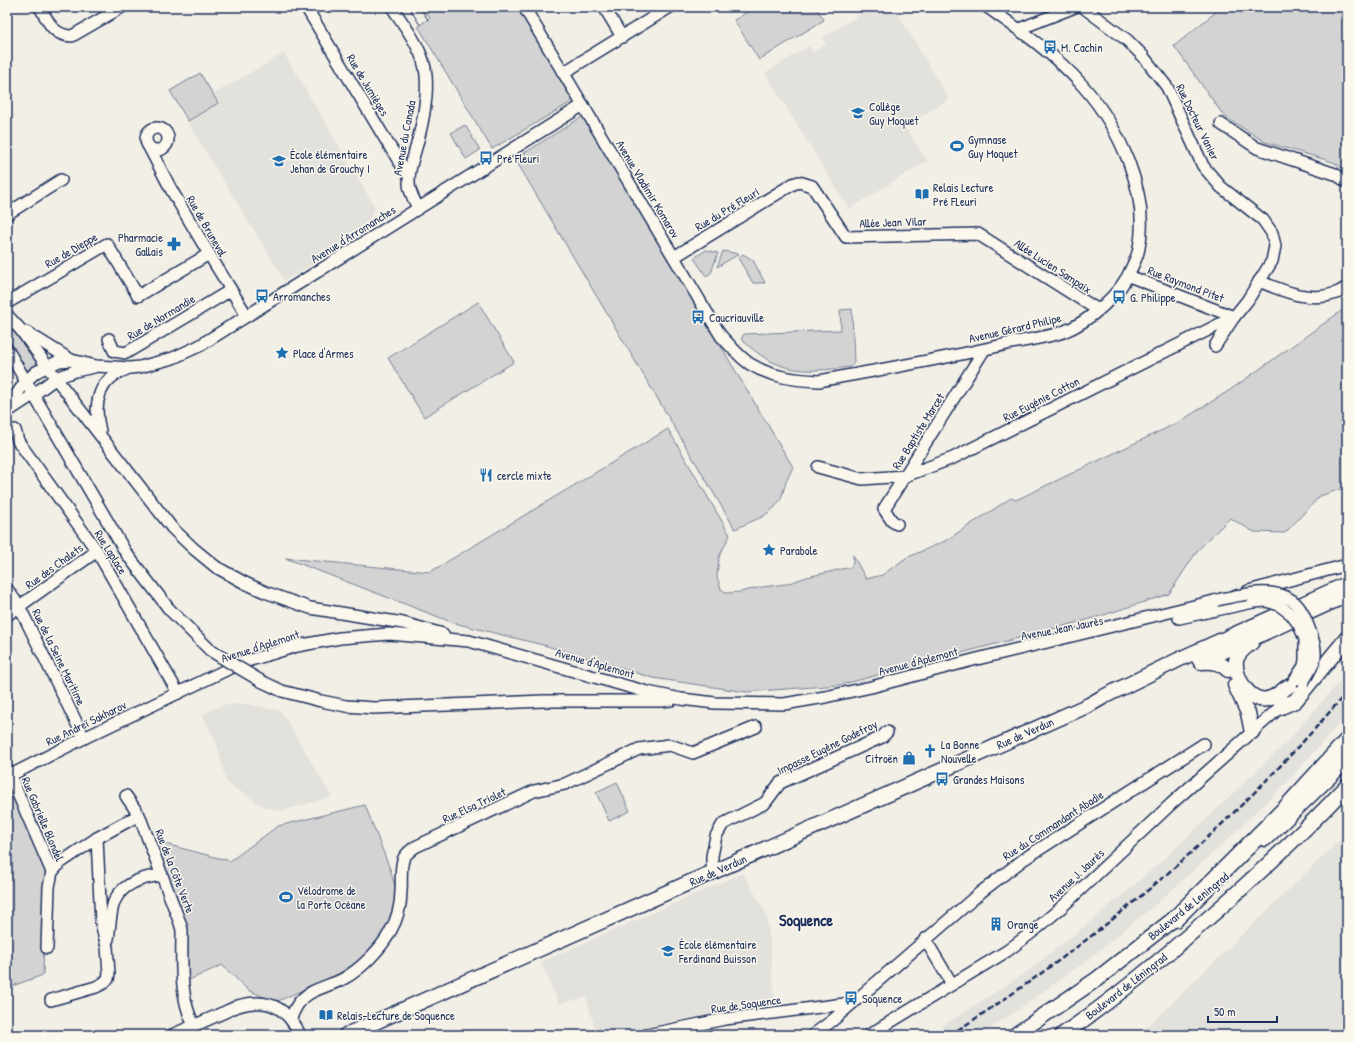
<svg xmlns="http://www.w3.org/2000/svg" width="1354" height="1042" font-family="'Patrick Hand',sans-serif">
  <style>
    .built { fill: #e2e1dc }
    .green { fill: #d2d3d2; stroke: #768198 }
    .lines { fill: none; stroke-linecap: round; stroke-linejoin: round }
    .minor-casing { stroke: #1b2f5e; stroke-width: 14 }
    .major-casing { stroke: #1b2f5e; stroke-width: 17 }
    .highway-casing { stroke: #1b2f5e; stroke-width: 19 }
    .minor { stroke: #fbf7ec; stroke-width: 11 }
    .major { stroke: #fbf7ec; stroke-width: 14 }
    .highway { stroke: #fbf7ec; stroke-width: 16 }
    .tram { stroke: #1b2f5e; stroke-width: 1 }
    .rail { stroke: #1b2f5e; stroke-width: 2.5; stroke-dasharray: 6 3; stroke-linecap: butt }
    .minor-bridge-casing { stroke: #1b2f5e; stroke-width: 14; stroke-linecap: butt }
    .minor-bridge { stroke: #fbf7ec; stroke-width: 11 }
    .labels { text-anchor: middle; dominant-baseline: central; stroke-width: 3; stroke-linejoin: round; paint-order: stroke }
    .poi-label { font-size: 12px; fill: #1b2f5e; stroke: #fbf7ec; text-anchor: start }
    .street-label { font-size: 12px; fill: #1b2f5e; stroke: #fbf7ec }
    .district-label { font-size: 16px; font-weight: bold; fill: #1b2f5e; stroke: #fbf7ec }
  </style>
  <rect width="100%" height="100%" fill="#f2efe6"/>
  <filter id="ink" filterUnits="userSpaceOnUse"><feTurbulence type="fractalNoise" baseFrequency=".025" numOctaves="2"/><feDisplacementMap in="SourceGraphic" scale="8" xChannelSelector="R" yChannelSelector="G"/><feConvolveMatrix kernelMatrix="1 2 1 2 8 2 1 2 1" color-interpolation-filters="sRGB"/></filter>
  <g filter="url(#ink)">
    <g class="built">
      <path d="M 872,7 L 894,7 L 949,99 L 905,127 L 927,161 L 849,209 L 765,73 L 809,46 L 813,52 L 826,44 L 822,38 Z"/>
      <path d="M 284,53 L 375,207 L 370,220 L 362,230 L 345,244 L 285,281 L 204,149 L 170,91 L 200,73 L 214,94 Z"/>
      <path d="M 1347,673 L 1347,715 L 1284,785 L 1212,854 L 1155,905 L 1089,959 L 1016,1011 L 980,1035 L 929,1035 L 1029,970 L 1095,918 L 1163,860 L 1287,742 Z"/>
      <path d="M 247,704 L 281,711 L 332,797 L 281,811 L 264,807 L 226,782 L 217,744 L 202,714 L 222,705 Z"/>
      <path d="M 1347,833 L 1347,1035 L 1135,1035 L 1148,1026 Z"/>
      <path d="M 743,873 L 766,913 L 770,942 L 775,1007 L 689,1018 L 610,1035 L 597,1035 L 586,997 L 559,1004 L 541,962 Z"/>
    </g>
    <g class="green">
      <path d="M 423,7 L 517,7 L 573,101 L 492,149 L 418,26 L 430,18 Z"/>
      <path d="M 755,7 L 816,7 L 824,20 L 759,60 L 734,20 Z"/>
      <path d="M 1219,7 L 1347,7 L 1347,171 L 1333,162 L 1265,142 L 1224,116 L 1174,46 L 1217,11 Z"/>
      <path d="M 200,73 L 218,103 L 188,121 L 170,91 Z"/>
      <path d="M 583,116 L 793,467 L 786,482 L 781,499 L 774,508 L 764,516 L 735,529 L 515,159 Z"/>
      <path d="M 465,125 L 480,150 L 466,159 L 451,133 Z"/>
      <path d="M 706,250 L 718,253 L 711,273 L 706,276 L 694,258 Z"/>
      <path d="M 723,251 L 739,254 L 717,267 Z"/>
      <path d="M 743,254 L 753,260 L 765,283 L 753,283 L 738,258 Z"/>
      <path d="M 478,302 L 514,362 L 424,417 L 388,358 Z"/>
      <path d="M 1347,307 L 1347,487 L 1320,496 L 1285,533 L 1254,532 L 1230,518 L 1197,551 L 1169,594 L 1094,618 L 840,685 L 746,692 L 653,678 L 547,646 L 454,623 L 285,558 L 430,572 L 668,429 L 730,535 L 719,557 L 717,577 L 721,589 L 727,593 L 740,592 L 762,587 L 786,584 L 807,577 L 851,567 L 853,563 L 853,555 L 866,579 L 882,575 L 906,558 L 945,541 L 1011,498 L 1016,500 L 1179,422 L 1230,390 Z"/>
      <path d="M 852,309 L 854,363 L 850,367 C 802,373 778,374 741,339 L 744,334 L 841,330 L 840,310 Z"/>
      <path d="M 7,323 L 38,363 L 26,371 L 7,337 Z"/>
      <path d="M 617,782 L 630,811 L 609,821 L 596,792 Z"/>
      <path d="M 12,789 L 46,870 L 43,975 L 7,988 L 7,792 Z"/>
      <path d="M 365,805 L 390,869 L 396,890 L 396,905 L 391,922 L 377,944 L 363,958 L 337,975 L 278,1001 L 266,998 L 248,990 L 222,965 L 187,981 L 186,925 L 154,841 L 230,861 L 278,826 Z"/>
    </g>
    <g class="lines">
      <g class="minor-casing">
        <g id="minor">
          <path d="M 40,7 C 48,21 53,36 72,36 L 122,7"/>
          <path d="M 306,7 L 390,147 L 404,169 L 409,175"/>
          <path d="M 392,7 C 405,27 424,50 426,75 C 428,98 423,122 417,144 C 414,156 408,170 409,183 C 409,192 414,200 418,208"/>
          <path d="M 524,7 L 721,336 C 730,345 739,357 750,364 C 771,377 795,380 819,381 C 882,369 945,359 1007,344 C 1025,340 1045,338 1063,332 C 1089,322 1122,293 1132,267 C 1135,261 1138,255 1139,248 C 1150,193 1119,127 1083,86 C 1056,55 1021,31 987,7"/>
          <path d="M 604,7 L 622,37"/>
          <path d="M 1083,7 L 1127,40 L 1143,56 L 1167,87 L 1203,166 L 1221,187 L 1263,220 L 1272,233 L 1275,246 L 1272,261 L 1247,301 L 1234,317 L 1215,346"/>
          <path d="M 1019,29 L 1075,7"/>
          <path d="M 563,73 L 670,7"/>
          <path d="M 1221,124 L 1257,148 L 1335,174 L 1347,182"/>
          <circle cx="157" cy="139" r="11"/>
          <path d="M 149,147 L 172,191 L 209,254 L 247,316"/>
          <path d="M 7,214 L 61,180"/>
          <path d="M 674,257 L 793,184 L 799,182 L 812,186 L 846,237 L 978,234 L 1098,310"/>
          <path d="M 1129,276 L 1234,317"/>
          <path d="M 1259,281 C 1283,291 1310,303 1336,293 C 1340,292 1344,289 1347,287"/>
          <path d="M 7,303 L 107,244 L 138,296 L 209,254"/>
          <path d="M 7,315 L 20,329 L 61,385 L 172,528 L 194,549 L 216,567 L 245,583 L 265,592 L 310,608 L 403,623 L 443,634"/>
          <path d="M 26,332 L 71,360"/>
          <path d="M 109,339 L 114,351 L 126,353 L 231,290"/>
          <path d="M 7,349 L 126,553 L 169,609 L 210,650"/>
          <path d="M 15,397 L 25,382 L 36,372 L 59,361 L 71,360 L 96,366 L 130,368 L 140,367 L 173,358 L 199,346 L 583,105"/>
          <path d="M 7,412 L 33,395 L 56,378 L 75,371 L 94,367"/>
          <path d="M 15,430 L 18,441 L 97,551 L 178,693"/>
          <path d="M 100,431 C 93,404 98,379 127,369"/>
          <path d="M 818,467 L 862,479 L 905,476 L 953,458 L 1234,317"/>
          <path d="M 897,524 L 892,521 L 884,509 L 984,350"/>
          <path d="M 7,589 L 19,606 L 84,738"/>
          <path d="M 1248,591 L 1347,565"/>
          <path d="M 7,615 L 97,551"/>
          <path d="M 1179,618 L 1253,602"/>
          <path d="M 261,681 L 282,691 L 321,701 L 346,706 L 374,708 L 543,701 L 661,701 L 671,700"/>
          <path d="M 7,770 L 12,780 L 52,872"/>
          <path d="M 7,777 L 84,738 L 226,670 L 244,662 L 297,646 L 340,638 L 389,634 L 469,641 L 647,692 L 681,699 L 715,703 L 784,704 L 825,697 L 871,687 L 973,660 L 1194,606 L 1226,598"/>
          <path d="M 126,796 L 139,815 L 180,923 L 182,930 C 182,961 179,997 194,1025"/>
          <path d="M 715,872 L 712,864 L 712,856 L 716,836 L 723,824 L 765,803 L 780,783 L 882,737 L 887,732"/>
          <path d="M 108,939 C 110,927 110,913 114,902 C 122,883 144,877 162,875"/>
          <path d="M 925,939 L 952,984"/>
          <path d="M 47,948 L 49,887 L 52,872 L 60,863 L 97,838 L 139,815"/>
          <path d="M 51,1000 L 96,987 L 104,983 L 108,979 L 109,973 L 107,947 L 101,923 L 97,838"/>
          <path d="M 291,1018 C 293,1013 295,1008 298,1004 C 308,989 328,987 343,979 C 360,970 381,949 390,932 C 397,920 401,905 401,891 C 402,881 400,870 403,860 C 405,854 410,851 415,847 L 534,791 L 565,784 L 639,749 L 670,745 L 693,753 L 756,727"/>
          <path d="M 172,1035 C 188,1028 203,1022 218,1015 C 225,1012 231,1009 238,1006 C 268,997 287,1007 300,1035"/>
          <path d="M 646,1035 L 725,1019 L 852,1003"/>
          <path d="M 813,1035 L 833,1020 L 981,892 L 1024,859 L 1204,744"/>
          <path d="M 869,1035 L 1007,951 L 1035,930 L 1063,906 L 1171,804 L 1286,702"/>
        </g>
      </g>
      <g class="major-casing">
        <g id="major">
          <path d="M 1252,642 C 1246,647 1237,653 1236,661 C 1234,678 1251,706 1271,698 C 1278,695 1285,688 1292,684"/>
          <path d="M 1199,659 L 1229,649 L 1347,595"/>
          <path d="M 1201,662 C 1212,661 1220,662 1228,670"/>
          <path d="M 1235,685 L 1248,713 L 1252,732"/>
          <path d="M 1281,707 L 1295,701 L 1347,638"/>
          <path d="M 1265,839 L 1347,760"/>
          <path d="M 346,1035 L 1089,705 L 1103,697 L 1182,658 L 1347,584"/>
          <path d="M 1015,1035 L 1097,979 L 1184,911"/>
          <path d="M 1062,1035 C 1110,1002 1154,966 1197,928 C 1249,883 1300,836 1347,786"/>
        </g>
      </g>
      <g class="highway-casing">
        <path id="highway" d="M 1175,919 L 1287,807 L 1347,741"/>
      </g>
      <use href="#minor" class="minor"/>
      <use href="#major" class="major"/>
      <use href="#highway" class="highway"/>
      <g class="tram">
        <path d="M 409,7 L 420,25"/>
        <path d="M 420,7 L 428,20"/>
      </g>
      <path class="rail" d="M 950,1035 C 1101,939 1231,828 1347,692"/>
      <g class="minor-bridge-casing">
        <g id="minor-bridge">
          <path d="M 1217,600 C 1241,595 1279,584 1298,606 C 1304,613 1307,623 1310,631 C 1319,654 1316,662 1303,682"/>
          <path d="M 1253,602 L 1267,601 L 1279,605 L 1291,614 L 1299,625 L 1305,639 L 1305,660 L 1304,666 L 1292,684"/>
          <path d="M 210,650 L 234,665 L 261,681"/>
        </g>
      </g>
      <use href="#minor-bridge" class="minor-bridge"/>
    </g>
  </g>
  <defs>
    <g id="bus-bare" transform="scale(1.08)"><path d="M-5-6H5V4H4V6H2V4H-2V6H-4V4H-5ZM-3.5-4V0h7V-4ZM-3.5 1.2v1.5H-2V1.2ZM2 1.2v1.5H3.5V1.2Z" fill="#1f6fb2" stroke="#fbf7ec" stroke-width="2.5" paint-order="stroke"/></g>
    <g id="school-bare" transform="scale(1.08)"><path d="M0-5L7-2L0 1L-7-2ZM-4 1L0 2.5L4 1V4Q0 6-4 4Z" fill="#1f6fb2" stroke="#fbf7ec" stroke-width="2.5" paint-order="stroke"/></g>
    <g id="stadium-bare" transform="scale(1.08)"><path d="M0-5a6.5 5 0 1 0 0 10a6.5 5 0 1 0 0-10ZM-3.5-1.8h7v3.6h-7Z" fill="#1f6fb2" stroke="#fbf7ec" stroke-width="2.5" paint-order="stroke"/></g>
    <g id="library-bare" transform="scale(1.08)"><path d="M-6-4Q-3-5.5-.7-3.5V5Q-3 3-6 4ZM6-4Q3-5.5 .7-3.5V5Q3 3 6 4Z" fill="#1f6fb2" stroke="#fbf7ec" stroke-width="2.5" paint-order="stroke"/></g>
    <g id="pharmacy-bare" transform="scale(1.08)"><path d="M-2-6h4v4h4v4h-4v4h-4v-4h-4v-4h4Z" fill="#1f6fb2" stroke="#fbf7ec" stroke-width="2.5" paint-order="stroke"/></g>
    <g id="sight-bare" transform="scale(1.08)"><path d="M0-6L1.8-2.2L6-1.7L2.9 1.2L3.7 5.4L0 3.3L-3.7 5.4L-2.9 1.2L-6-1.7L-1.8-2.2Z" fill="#1f6fb2" stroke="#fbf7ec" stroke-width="2.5" paint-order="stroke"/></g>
    <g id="restaurant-bare" transform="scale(1.08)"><path d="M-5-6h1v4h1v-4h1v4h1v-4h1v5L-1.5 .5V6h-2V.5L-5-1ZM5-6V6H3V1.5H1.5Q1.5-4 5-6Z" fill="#1f6fb2" stroke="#fbf7ec" stroke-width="2.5" paint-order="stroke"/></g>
    <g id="church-bare" transform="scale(1.08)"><path d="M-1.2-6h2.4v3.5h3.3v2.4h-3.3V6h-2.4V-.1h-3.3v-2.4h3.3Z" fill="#1f6fb2" stroke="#fbf7ec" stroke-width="2.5" paint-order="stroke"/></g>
    <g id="shop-bare" transform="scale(1.08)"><path d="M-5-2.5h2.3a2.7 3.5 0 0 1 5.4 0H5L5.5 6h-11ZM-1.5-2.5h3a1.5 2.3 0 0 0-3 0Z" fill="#1f6fb2" stroke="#fbf7ec" stroke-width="2.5" paint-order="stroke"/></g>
    <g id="building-bare" transform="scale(1.08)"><path d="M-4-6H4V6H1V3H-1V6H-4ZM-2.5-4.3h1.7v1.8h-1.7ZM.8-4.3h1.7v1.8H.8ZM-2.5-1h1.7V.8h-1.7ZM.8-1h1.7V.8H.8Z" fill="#1f6fb2" stroke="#fbf7ec" stroke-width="2.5" paint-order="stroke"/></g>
  </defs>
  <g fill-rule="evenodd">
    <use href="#bus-bare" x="1050" y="47"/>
    <use href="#school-bare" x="858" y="113"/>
    <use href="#stadium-bare" x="957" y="146"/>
    <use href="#bus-bare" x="486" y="158"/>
    <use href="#school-bare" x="279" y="161"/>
    <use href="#library-bare" x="922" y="194"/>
    <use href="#pharmacy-bare" x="174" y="244"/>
    <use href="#bus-bare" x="262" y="296"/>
    <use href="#bus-bare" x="1119" y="297"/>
    <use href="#bus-bare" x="698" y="317"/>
    <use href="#sight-bare" x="282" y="353"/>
    <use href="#restaurant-bare" x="486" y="475"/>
    <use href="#sight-bare" x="769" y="550"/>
    <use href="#church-bare" x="930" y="751"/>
    <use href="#shop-bare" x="909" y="758"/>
    <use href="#bus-bare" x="942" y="779"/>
    <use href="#stadium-bare" x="286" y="897"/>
    <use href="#building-bare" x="996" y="924"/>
    <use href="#school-bare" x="668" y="951"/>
    <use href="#bus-bare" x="851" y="998"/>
    <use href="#library-bare" x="326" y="1015"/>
  </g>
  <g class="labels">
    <g class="poi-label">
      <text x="1061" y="47">M. Cachin</text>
      <text x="869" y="106">Collège<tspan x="869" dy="14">Guy Moquet</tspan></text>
      <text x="968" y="139">Gymnase<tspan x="968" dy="14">Guy Moquet</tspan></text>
      <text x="290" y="154">École élémentaire<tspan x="290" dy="14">Jehan de Grouchy I</tspan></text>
      <text x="497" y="158">Pré Fleuri</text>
      <text x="933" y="187">Relais Lecture<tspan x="933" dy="14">Pré FLeuri</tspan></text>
      <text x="163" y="237" text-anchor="end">Pharmacie<tspan x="163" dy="14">Gallais</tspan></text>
      <text x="273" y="296">Arromanches</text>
      <text x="1130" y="297">G. Philippe</text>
      <text x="709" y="317">Caucriauville</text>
      <text x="293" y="353">Place d'Armes</text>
      <text x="497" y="475">cercle mixte</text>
      <text x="780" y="550">Parabole</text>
      <text x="941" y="744">La Bonne<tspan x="941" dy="14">Nouvelle</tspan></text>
      <text x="898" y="758" text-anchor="end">Citroën</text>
      <text x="953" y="779">Grandes Maisons</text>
      <text x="297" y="890">Vélodrome de<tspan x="297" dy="14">la Porte Océane</tspan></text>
      <text x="1007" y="924">Orange</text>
      <text x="679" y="944">École élémentaire<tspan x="679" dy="14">Ferdinand Buisson</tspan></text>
      <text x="862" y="998">Soquence</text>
      <text x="337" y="1015">Relais-Lecture de Soquence</text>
    </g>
    <g class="street-label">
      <text transform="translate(368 85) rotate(59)">Rue de Jumièges</text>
      <text transform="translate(1198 122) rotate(64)">Rue Docteur Vanier</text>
      <text transform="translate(404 138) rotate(-79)">Avenue du Canada</text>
      <text transform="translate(648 189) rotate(59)">Avenue Vladimir Komarov</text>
      <text transform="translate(727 209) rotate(-31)">Rue du Pré Fleuri</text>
      <text transform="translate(893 222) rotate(-2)">Allée Jean Vilar</text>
      <text transform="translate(207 226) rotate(60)">Rue de Bruneval</text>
      <text transform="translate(353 234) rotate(-32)">Avenue d'Arromanches</text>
      <text transform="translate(71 250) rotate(-30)">Rue de Dieppe</text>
      <text transform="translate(1053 266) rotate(33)">Allée Lucien Sampaix</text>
      <text transform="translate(1186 284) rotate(21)">Rue Raymond Pitet</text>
      <text transform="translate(161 317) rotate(-31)">Rue de Normandie</text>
      <text transform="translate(1015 328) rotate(-13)">Avenue Gérard Philipe</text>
      <text transform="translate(1041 399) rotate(-27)">Rue Eugénie Cotton</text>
      <text transform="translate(918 431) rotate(-58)">Rue Baptiste Marcet</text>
      <text transform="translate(111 552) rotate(58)">Rue Laplace</text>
      <text transform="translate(54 566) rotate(-36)">Rue des Chalets</text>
      <text transform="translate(1062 628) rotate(-11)">Avenue Jean Jaurès</text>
      <text transform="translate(260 646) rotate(-18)">Avenue d'Aplemont</text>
      <text transform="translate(59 657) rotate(64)">Rue de la Seine Maritime</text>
      <text transform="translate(918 661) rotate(-15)">Avenue d'Aplemont</text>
      <text transform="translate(595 663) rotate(16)">Avenue d'Aplemont</text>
      <text transform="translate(86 723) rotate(-26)">Rue Andreï Sakharov</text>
      <text transform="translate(1025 733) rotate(-24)">Rue de Verdun</text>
      <text transform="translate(827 747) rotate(-26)">Impasse Eugène Godefroy</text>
      <text transform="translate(474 805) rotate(-25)">Rue Elsa Triolet</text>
      <text transform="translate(43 819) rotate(67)">Rue Gabrielle Blondel</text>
      <text transform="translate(1053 825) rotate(-33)">Rue du Commandant Abadie</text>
      <text transform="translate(718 870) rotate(-24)">Rue de Verdun</text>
      <text transform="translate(175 871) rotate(69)">Rue de la Côte Verte</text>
      <text transform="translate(1076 875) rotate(-43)">Avenue J. Jaurès</text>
      <text transform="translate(1188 906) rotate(-39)">Boulevard de Leningrad</text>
      <text transform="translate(1126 986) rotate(-38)">Boulevard de Léningrad</text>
      <text transform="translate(746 1004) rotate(-8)">Rue de Soquence</text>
    </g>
    <g class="district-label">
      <text x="806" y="920">Soquence</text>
    </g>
  </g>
  <rect width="1354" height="1042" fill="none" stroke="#fbf7ec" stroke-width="24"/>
  <rect x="12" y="12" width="1330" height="1018" fill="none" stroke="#1b2f5e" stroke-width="1.5" filter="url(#ink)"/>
  <path d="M1208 1016v6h69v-6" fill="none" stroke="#1b2f5e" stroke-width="2"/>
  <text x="1214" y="1016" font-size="12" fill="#1b2f5e" stroke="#fbf7ec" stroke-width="3" paint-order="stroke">50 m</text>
</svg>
